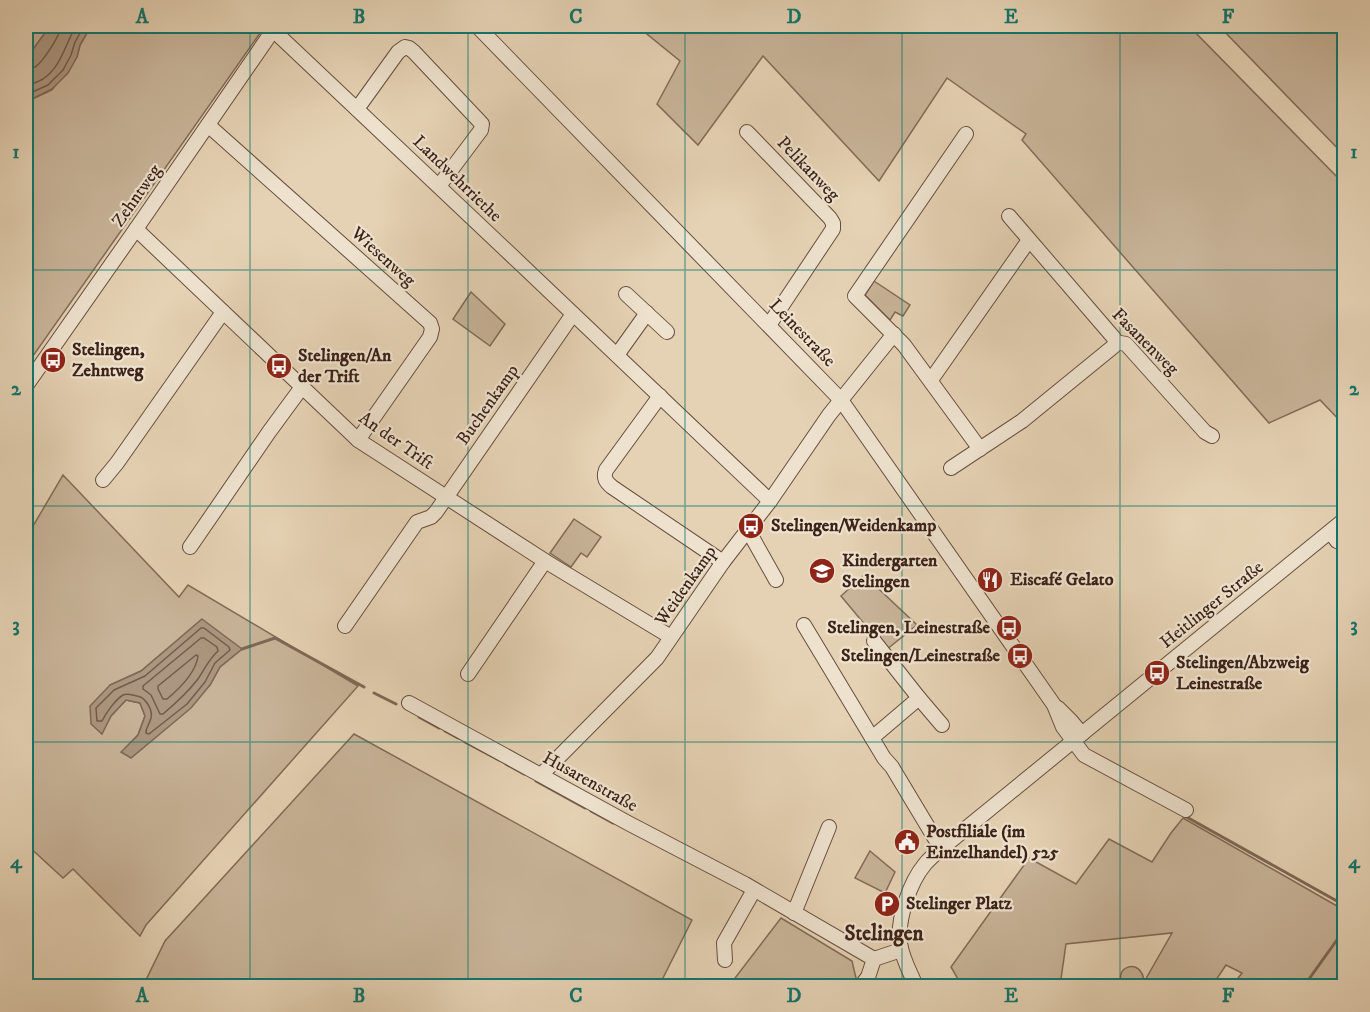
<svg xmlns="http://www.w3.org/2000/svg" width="1370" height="1012" font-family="'IM FELL DW Pica',serif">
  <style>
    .green { fill: #c8b499; stroke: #826b58; stroke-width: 1.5; fill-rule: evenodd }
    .water { fill: #ab967f; stroke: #7e6856; stroke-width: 1.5 }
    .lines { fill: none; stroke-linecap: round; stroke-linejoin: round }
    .shore { stroke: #735c4c; stroke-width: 1.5 }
    .stream { stroke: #7e6856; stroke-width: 3 }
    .minor-casing { stroke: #664e3f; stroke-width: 16 }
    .minor { stroke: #eee2ce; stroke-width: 14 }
    .grid { fill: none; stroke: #0f766e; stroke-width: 1.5; stroke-opacity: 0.55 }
    .labels { text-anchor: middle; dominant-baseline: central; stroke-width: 4.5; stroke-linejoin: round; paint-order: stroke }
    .street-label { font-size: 18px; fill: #3b2218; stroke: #eee2ce }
    .poi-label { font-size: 18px; font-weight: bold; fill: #3b2218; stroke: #eee2ce; text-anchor: start }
    .quarter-label { font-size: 21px; font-weight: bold; fill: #3b2218; stroke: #eee2ce }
    .neatline { fill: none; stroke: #0f766e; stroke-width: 2 }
    .grid-label { font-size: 20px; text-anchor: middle; font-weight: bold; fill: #0f766e }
  </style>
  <rect width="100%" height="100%" fill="#e5d2b4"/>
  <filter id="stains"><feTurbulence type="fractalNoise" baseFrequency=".00333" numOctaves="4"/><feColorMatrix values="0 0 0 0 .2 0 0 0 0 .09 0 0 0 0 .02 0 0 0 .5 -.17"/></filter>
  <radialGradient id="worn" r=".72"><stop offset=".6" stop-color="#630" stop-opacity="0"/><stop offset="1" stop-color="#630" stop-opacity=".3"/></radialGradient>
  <g class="green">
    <path d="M 26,26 L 50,26 L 26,59 Z"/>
    <path d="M 91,26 L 265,26 L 26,366 L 26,102 L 52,90 L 77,57 L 80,45 Z"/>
    <path d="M 653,26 L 1189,26 L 1344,184 L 1344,425 L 1320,400 L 1269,423 L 1022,140 L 1026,134 L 947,78 L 879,181 L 763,56 L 698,145 L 657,104 L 680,61 L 647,34 Z"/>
    <path d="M 1219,26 L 1344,26 L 1344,155 Z"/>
    <path d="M 874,281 L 910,305 L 903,316 L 895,312 L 890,320 L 865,295 Z"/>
    <path d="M 471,292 L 505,324 L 490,346 L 453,319 Z"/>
    <path d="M 63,475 L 179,597 L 188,585 L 358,686 L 146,925 L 140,936 L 73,869 L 63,878 L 26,844 L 26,538 ZM 242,649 L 220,667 L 210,685 L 122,752 L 138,735 L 145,716 L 140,703 L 126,700 L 111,716 L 101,734 L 110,685 L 141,671 L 166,650 Z"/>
    <path d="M 574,519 L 601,537 L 587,557 L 581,553 L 571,567 L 550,553 Z"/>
    <path d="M 864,575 L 917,625 L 886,650 L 841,596 Z"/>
    <path d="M 354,734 L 692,920 L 659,986 L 143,986 L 165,941 Z"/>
    <path d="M 1183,818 L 1344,910 L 1344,986 L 1273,986 L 1268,984 L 1268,986 L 1232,986 L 1242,973 L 1226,965 L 1212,986 L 1124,986 C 1110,968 1142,955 1144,982 L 1172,933 L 1066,944 L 1060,986 L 962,986 L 951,967 L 1029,858 L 1076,884 L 1109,839 L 1152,862 L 1171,833 Z"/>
    <path d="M 870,851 L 895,872 L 885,893 L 855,878 Z"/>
    <path d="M 781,918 L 852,961 L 856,978 L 849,986 L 740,986 L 732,982 Z"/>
  </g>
  <g class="water">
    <path d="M 50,26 L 91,26 L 80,45 L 77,57 L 68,73 L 52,89 L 26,102 L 26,59 Z"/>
    <path d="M 202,619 L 242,649 L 220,667 L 210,685 L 191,708 L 131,758 L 121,752 L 138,735 L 145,716 L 140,703 L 126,700 L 111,716 L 102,734 L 91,724 L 90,706 L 110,685 L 141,671 Z"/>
  </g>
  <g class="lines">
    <g class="shore">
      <path d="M 26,69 C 30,69 31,69 35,67 C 43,62 61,34 61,26"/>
      <path d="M 26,87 C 31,84 38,82 43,79 C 62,66 65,44 76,26"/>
      <path d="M 26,95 L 48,85 L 63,70 L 71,55 L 75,42 L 84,26"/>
      <path d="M 201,628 L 204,628 L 229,647 L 230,650 L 215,663 L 205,682 L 187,704 L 149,734 L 146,733 L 146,731 C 147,727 150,722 151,718 C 153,709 145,697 137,696 C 132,695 127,693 123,695 C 115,700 106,713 102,721 L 97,721 L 96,708 L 114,690 L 145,676 Z"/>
      <path d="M 201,638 L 204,638 L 217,647 L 218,651 C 208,660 205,669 198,679 C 188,692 176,703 163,714 L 160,714 L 151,695 L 143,689 L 143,686 Z"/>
      <path d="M 196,655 L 198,656 C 196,672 179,689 167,699 L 163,699 L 158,689 L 158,686 Z"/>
    </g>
    <g class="stream">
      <path d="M 242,649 L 275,638 L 364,687"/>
      <path d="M 374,693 L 396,704"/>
      <path d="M 419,717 L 439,728"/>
      <path d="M 445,731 L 458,738"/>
      <path d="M 465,742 L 499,760"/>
      <path d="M 506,764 L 524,774"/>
      <path d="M 536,781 L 585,808"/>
      <path d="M 591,811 L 613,823"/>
      <path d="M 1183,815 L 1344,905"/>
      <path d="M 1304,986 L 1344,930"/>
    </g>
    <g class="minor-casing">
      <g id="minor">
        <path d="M 477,26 L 841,400 L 1054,705 L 1063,727 L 1084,755 L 1186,810"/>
        <path d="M 273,30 C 439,186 605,344 770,501"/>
        <path d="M 357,109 L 398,52 L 405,47 L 409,48 L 414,52 L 482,124 L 481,130 L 439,186"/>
        <path d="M 208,125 L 430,323 L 432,329 L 430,337 L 358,440"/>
        <path d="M 747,132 L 830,218 L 833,223 L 833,229 L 769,325"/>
        <path d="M 966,134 L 855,296 L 904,345 L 980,449"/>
        <path d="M 1009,216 L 1114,338 L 1115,342 L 1126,344 L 1205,432 L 1212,436"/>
        <path d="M 136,229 L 358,440 L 545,561 L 671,637"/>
        <path d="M 626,294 L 667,332"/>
        <path d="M 617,355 L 647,313"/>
        <path d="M 931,380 L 1029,240"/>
        <path d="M 26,386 L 136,229 L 276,26"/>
        <path d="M 660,396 L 606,470 C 603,478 606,482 612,487 L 723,562"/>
        <path d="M 951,468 L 1022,421 L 1114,346 L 1115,342"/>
        <path d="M 103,480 L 117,463 L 223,312"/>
        <path d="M 748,530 L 776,580"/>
        <path d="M 1330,532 L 1337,541 L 1344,544"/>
        <path d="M 190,547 L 269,432 L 302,387"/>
        <path d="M 804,625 L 884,758 L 892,767 L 934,837 L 942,848"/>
        <path d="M 345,626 L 417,522 L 431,517 L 436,512 L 573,314"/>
        <path d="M 468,674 L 545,561"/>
        <path d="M 919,698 L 942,725"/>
        <path d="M 409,703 L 628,823 L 745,884 L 874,959"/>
        <path d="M 1058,708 L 1071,721 L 1082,734"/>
        <path d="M 872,738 L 919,698 L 874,641"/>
        <path d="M 541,775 L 657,658 L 723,562 L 770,501 L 829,415 L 894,334"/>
        <path d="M 794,913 L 829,827"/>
        <path d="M 725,960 L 724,943 L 754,890"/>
        <path d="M 861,986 L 868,977 L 874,959 L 901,950"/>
        <path d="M 916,986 C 910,972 902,958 900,943 C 897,919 910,882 925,864 C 930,858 936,853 942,848 L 1344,520"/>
      </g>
    </g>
    <use href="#minor" class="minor"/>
  </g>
  <path class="grid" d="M 250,26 L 250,986M 468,26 L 468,986M 685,26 L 685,986M 902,26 L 902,986M 1120,26 L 1120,986M 26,270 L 1344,270M 26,506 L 1344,506M 26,742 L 1344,742"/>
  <defs>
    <g id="bus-disc" transform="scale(1.35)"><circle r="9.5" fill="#8f2418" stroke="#eee2ce"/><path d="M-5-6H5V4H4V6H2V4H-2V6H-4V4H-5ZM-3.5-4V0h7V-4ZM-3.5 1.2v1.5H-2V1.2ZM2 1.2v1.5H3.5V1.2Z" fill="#fff"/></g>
    <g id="school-disc" transform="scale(1.35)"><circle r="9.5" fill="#8f2418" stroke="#eee2ce"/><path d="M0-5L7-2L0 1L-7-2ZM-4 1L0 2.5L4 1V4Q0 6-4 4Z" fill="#fff"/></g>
    <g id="restaurant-disc" transform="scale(1.35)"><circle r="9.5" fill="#8f2418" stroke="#eee2ce"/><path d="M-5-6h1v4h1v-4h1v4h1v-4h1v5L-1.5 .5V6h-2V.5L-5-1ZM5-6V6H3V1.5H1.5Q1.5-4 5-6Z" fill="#fff"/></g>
    <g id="civic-disc" transform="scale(1.35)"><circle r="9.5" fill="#8f2418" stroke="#eee2ce"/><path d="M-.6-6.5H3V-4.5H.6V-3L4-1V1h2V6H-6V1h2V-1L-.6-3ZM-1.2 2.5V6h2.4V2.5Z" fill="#fff"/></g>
    <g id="parking-disc" transform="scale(1.35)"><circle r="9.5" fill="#8f2418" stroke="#eee2ce"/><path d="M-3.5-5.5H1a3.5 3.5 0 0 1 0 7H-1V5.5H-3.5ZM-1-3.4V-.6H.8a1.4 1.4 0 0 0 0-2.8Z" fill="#fff"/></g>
  </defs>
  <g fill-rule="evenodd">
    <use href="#bus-disc" x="53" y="360"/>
    <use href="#bus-disc" x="279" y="366"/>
    <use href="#bus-disc" x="751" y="526"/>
    <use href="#school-disc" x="822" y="571"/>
    <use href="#restaurant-disc" x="990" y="580"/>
    <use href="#bus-disc" x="1009" y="628"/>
    <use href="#bus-disc" x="1020" y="656"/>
    <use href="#bus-disc" x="1157" y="673"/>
    <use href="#civic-disc" x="907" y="842"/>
    <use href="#parking-disc" x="887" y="904"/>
  </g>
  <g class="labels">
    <g class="street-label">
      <text transform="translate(808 169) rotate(46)">Pelikanweg</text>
      <text transform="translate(457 179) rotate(44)">Landwehrriethe</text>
      <text transform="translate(137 196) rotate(-55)">Zehntweg</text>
      <text transform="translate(383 257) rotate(42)">Wiesenweg</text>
      <text transform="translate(802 333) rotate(46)">Leinestraße</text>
      <text transform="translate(1145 342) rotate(45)">Fasanenweg</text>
      <text transform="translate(488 405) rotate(-55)">Buchenkamp</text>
      <text transform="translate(396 441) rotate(35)">An der Trift</text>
      <text transform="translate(686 586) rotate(-55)">Weidenkamp</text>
      <text transform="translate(1212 605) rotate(-39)">Heitlinger Straße</text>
      <text transform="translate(590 782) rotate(29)">Husarenstraße</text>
    </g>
    <g class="poi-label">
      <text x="72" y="350">Stelingen,<tspan x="72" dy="21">Zehntweg</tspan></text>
      <text x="298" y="356">Stelingen/An<tspan x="298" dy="21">der Trift</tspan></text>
      <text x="771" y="526">Stelingen/Weidenkamp</text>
      <text x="842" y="561">Kindergarten<tspan x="842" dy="21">Stelingen</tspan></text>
      <text x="1010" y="580">Eiscafé Gelato</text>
      <text x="990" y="628" text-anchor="end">Stelingen, Leinestraße</text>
      <text x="1000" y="656" text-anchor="end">Stelingen/Leinestraße</text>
      <text x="1176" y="663">Stelingen/Abzweig<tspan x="1176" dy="21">Leinestraße</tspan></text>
      <text x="926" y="832">Postfiliale (im<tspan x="926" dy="21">Einzelhandel) 525</tspan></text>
      <text x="906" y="904">Stelinger Platz</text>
    </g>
    <g class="quarter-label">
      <text x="884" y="934">Stelingen</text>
    </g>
  </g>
  <rect width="1370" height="1012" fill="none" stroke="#e5d2b4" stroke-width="66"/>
  <rect x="33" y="33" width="1304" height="946" class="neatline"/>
  <g class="grid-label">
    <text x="142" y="23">A</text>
    <text x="359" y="23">B</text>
    <text x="576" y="23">C</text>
    <text x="794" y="23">D</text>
    <text x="1011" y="23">E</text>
    <text x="1228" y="23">F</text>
    <text x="16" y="158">1</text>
    <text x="1354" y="158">1</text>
    <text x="16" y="395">2</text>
    <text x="1354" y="395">2</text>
    <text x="16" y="631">3</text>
    <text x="1354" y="631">3</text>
    <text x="16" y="868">4</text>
    <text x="1354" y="868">4</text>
    <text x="142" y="1002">A</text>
    <text x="359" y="1002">B</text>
    <text x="576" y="1002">C</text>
    <text x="794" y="1002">D</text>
    <text x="1011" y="1002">E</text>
    <text x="1228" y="1002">F</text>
  </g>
  <rect width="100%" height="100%" filter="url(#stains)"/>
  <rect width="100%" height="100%" fill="url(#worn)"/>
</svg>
